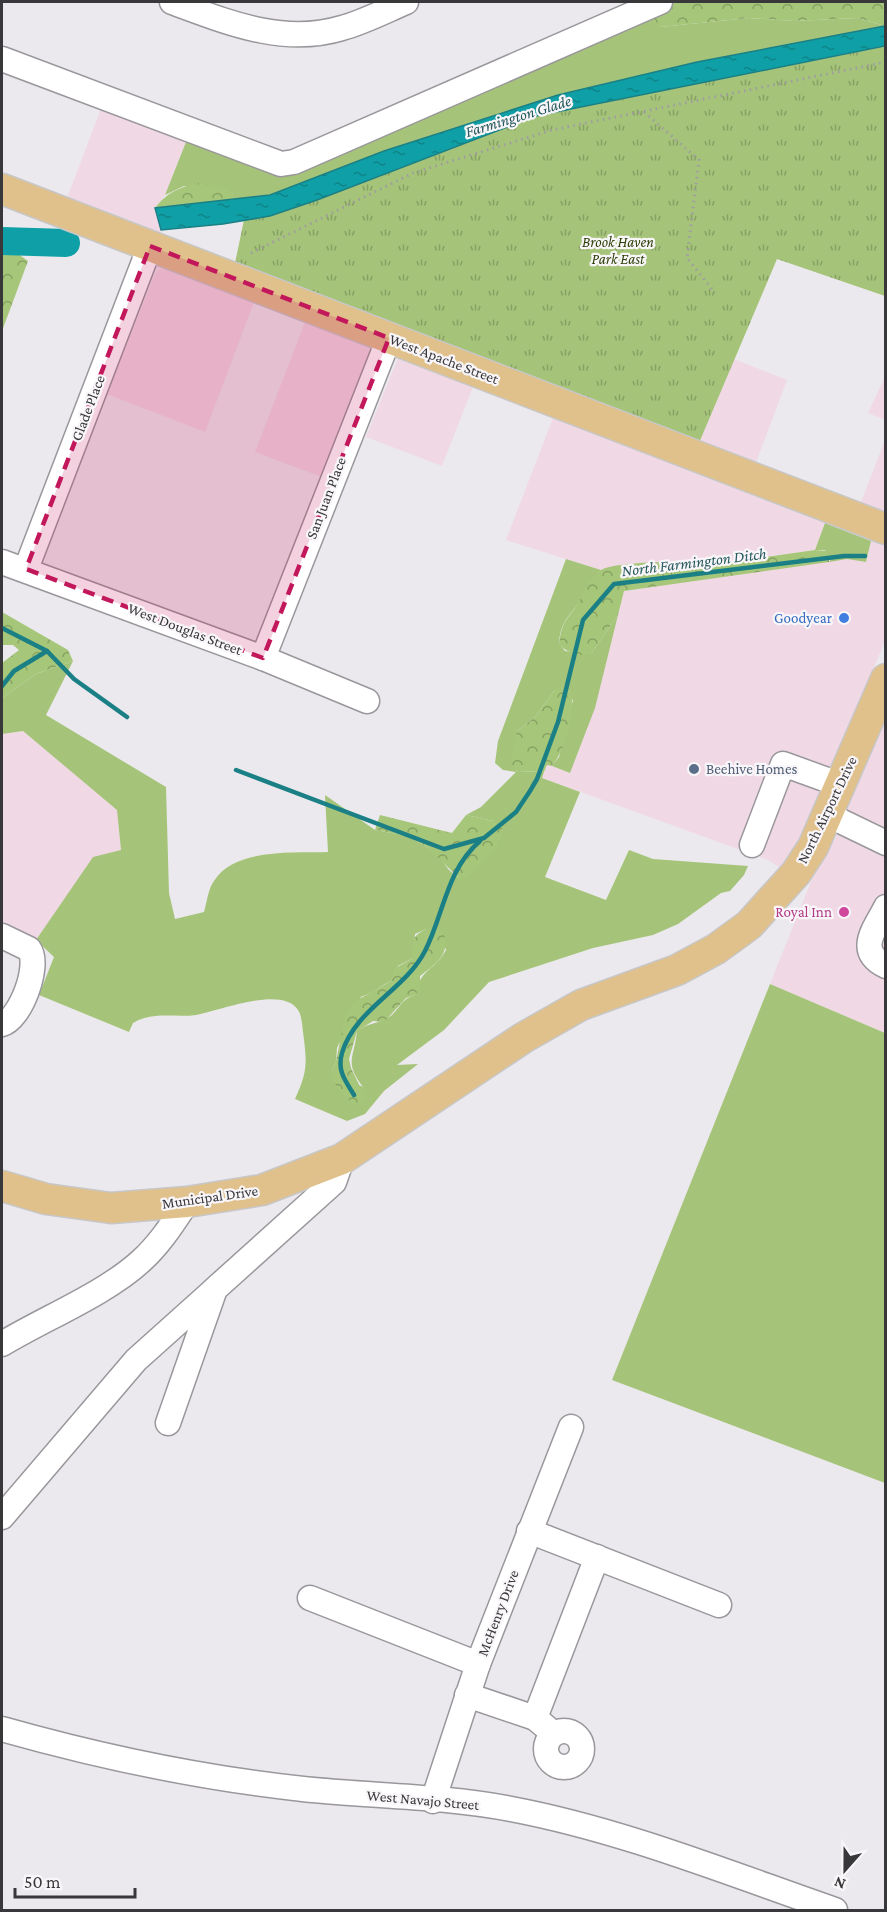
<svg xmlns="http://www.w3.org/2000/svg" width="887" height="1912" font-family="'Crimson Pro',serif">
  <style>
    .commercial { fill: #f0d9e4 }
    .green { fill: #a5c479; fill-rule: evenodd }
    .forest { fill: url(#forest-crowns) }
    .sand { fill: url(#sand-dots) }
    .park { fill: url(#park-tufts) }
    .water { fill: url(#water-ripples); stroke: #1b8085; stroke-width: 1.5 }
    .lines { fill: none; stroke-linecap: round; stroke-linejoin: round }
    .stream { stroke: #1b8085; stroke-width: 4.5 }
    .river { stroke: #0ea0a6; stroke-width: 28 }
    .minor-casing { stroke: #99979b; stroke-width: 27 }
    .major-casing { stroke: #c7c7c8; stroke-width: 33 }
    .path { stroke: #9f9da1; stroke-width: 3; stroke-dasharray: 1.5 4.5; stroke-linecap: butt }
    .minor { stroke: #fff; stroke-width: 24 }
    .major { stroke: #e0c18c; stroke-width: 30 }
    .marked { fill: #c2185b; fill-opacity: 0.2; stroke: #c2185b; stroke-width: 4.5; stroke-dasharray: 12 8; stroke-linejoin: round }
    .shop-dot { fill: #3f7fe0; stroke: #f9f6fa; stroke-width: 2 }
    .service-dot { fill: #5c6f8a; stroke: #f9f6fa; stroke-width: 2 }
    .hotel-dot { fill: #d1479c; stroke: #f9f6fa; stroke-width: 2 }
    .labels { text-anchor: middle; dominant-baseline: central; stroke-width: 4.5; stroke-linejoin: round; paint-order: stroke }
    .park-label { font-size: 15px; font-style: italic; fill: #2d4007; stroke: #f9f6fa }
    .street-label { font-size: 15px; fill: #383739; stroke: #f9f6fa }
    .shop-label { font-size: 15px; fill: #366cbe; stroke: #f9f6fa; text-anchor: end }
    .service-label { font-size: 15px; fill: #4e5e75; stroke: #f9f6fa; text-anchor: start }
    .hotel-label { font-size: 15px; fill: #b23c85; stroke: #f9f6fa; text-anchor: end }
    .water-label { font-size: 16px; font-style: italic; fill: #26595c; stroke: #f9f6fa }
  </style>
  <defs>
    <pattern id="forest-crowns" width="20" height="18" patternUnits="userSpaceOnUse" patternTransform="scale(1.5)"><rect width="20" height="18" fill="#a6c679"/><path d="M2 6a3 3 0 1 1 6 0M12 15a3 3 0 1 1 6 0" fill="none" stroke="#88a264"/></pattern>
    <pattern id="sand-dots" width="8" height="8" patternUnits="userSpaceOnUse" patternTransform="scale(1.5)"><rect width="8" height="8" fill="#eae1bb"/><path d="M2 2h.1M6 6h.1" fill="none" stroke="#c9c2a2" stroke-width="1.8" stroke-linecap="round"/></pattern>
    <pattern id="park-tufts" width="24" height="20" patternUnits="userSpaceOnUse" patternTransform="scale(1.5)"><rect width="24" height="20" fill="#a5c479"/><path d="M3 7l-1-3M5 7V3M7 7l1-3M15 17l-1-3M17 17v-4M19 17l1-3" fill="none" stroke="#87a064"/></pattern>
    <pattern id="water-ripples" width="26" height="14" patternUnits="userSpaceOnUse" patternTransform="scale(1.5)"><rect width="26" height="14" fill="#0ea0a6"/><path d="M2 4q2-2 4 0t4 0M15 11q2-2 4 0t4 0" fill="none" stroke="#0f8388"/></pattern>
  </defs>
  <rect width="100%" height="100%" fill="#ebe9ed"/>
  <g class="commercial">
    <path d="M 102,106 L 188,137 L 165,195 L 155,208 L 161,230 L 160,234 L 67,198 Z"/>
    <path d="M 167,268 L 254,302 L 205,432 L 107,394 L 154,276 L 159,269 Z"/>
    <path d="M 305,322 L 370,347 L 371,350 L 322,477 L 255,452 Z"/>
    <path d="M 398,358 L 473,387 L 442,466 L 366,437 Z"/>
    <path d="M 734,359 L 787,380 L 755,465 L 699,443 Z"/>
    <path d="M 885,377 L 885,420 L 868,413 Z"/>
    <path d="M 553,418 L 825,523 L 815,550 L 734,561 L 627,565 L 601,570 L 506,540 Z"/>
    <path d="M 885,440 L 885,514 L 860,505 Z"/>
    <path d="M 871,541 L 885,546 L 885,641 L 806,830 L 782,869 L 768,860 L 542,778 L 547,764 L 570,773 L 623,591 L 847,559 L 866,562 Z"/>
    <path d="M 885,717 L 885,1033 L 770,984 L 812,879 L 835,839 Z"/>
    <path d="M 23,731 L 117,809 L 121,850 L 93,858 L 36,940 L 2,926 L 2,734 Z"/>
  </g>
  <g class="green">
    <path d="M 656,10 L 660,27 L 749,18 L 794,21 L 858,18 L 885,26 L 697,62 L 558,95 L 384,151 L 270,195 L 233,201 L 233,194 L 184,186 L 165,195 L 188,137 L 272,170 Z"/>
    <path d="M 825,523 L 871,541 L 866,562 L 847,559 L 829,562 L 831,559 L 825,550 L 815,550 Z"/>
    <path d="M 566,559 L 601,570 C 589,579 588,590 580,601 C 568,618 561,621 559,643 L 565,651 L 591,654 L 618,615 L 595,708 L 570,773 L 552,766 L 559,757 L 573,700 L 554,691 L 535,717 L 517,731 L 516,771 L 544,772 L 542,778 L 580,792 L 545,877 L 606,900 L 629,850 L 653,859 L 748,866 L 744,875 L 730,891 L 721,893 L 678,924 L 653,935 L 593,948 L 489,982 L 444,1030 L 397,1065 L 418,1064 L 384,1091 L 365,1114 L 347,1121 L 295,1099 C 308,1071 307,1062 303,1032 C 302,1025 302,1016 298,1010 C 282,985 219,1011 196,1015 C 175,1018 153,1011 133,1023 L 129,1032 L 39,995 L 54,957 L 36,940 L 93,857 L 121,850 L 117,810 L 23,731 L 2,734 L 2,698 L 36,674 L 73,661 L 46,715 L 166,787 L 169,893 L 175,919 L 204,912 C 207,902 208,889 214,881 C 234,848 294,853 328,852 L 325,795 L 375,830 L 408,836 L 427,847 L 440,858 L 449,870 L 459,878 L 465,878 L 493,850 L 493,821 L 466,815 L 481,807 L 516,772 L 503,770 L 495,763 L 498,741 ZM 426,929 L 438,929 L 446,950 C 433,973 421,967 415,995 C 399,1000 400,1010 389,1017 C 381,1023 370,1022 357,1031 C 354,1059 344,1062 363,1087 L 332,1071 L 336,1061 L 337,1048 L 361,997 C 373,993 380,986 391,981 L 398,966 L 413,958 L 415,934 Z"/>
    <path d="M 770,984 L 885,1033 L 885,1483 L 612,1380 Z"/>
  </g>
  <g class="forest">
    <path d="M 677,2 L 885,2 L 885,26 L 858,18 L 794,21 L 749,18 L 660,27 L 649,19 L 656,10 Z"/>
    <path d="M 200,183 L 226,188 L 233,194 L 233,201 L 155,208 C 167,192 180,187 200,183 Z"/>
    <path d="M 14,251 L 28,261 L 2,331 L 2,252 Z"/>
    <path d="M 815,550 L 829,551 L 829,562 L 624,591 L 618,615 L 591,654 C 579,657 567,653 559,644 C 562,618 569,619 580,600 C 587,589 589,576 601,570 C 622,559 704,563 733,561 C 760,558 788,554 815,550 Z"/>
    <path d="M 2,612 L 68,650 L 73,661 L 36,674 L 2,698 L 2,663 L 19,650 L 13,645 L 2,645 Z"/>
    <path d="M 562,686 L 571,690 C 575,712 566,749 552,766 L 547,765 L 544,772 L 517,771 L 511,765 L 517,731 L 535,717 L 554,691 Z"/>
    <path d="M 380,815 L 452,833 L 466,815 L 493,821 L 503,829 C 500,850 480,866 465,879 L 459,878 L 427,847 L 408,836 L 375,830 Z"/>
    <path d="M 426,929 L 438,929 L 444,933 C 450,955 436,964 420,976 L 420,988 L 415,995 L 406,998 L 384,1022 L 373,1021 L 357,1031 L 349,1059 L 351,1068 L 365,1097 L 360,1103 L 353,1104 L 333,1082 L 332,1071 L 336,1061 L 345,1017 L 354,1002 L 391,981 L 394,969 L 413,958 C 412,943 411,936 426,929 Z"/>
  </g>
  <path class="sand" d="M 7,232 L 65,233 L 71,251 L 2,252 L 2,233 Z"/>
  <path class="park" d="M 885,46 L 885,296 L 777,259 L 699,443 L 235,263 L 244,220 L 270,216 L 317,200 L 536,116 Z"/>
  <path class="water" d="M 885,26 L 885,46 L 536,116 L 317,200 L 270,216 L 223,224 L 161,230 L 155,208 L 270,195 L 384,151 L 558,95 L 697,62 Z"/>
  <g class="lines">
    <g class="stream">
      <path d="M 2,628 L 47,651 L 74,679 L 127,717"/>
      <path d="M 2,686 L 14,671 L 47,651"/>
      <path d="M 236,770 L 444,849 L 484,838 L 516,812 L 530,791 L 537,779 L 558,722 L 583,620 L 614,584 L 844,556 L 865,556"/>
      <path d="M 354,1095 C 345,1080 337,1071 342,1053 C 355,1009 405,990 425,951 C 444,914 446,870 480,841"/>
    </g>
    <path class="river" d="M 2,241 L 66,243"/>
    <g class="minor-casing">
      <g id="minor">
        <path d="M 172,2 C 227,22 283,46 342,28 C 364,22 385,11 406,2"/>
        <path d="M 2,59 L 281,164 L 294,162 L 660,2"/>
        <path d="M 2,562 L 263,658 L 367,701"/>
        <path d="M 26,569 L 150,246"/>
        <path d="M 263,658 L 389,338"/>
        <path d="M 828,815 L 886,843"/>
        <path d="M 752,845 L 783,764 L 841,785"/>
        <path d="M 886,907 C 875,929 855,951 886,966"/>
        <path d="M 2,936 L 29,949 C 41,965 20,1020 2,1024"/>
        <path d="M 2,1344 C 45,1318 105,1294 141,1261 C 160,1244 173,1223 187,1202"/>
        <path d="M 168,1423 L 215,1289 L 334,1182 L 342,1159"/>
        <path d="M 2,1517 L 136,1360 L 213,1291"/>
        <path d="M 529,1531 L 719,1605"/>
        <path d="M 310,1598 L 478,1664"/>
        <path d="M 467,1695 L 535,1718 L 547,1728"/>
        <path d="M 535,1718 L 597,1557"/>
        <path d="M 2,1729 C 101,1757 201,1778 303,1789 C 371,1796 444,1796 511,1809 C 622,1830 728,1873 835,1910"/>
        <circle cx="564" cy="1749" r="18"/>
        <path d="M 433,1801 L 478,1664 L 571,1427"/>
      </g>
    </g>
    <g class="major-casing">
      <g id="major">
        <path d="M 2,189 L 886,529"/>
        <path d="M 2,1186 L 46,1199 L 111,1208 L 187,1202 L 262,1190 L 342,1159 L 523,1038 L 581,1005 L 677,970 L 716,949 L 749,925 L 796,873 L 813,847 L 886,679"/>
      </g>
    </g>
    <g class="path">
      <path d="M 644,112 L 699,160 L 687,258 L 715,293"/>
      <path d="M 251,253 L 413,173 L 552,130 L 886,62"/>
    </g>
    <use href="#minor" class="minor"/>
    <use href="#major" class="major"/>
  </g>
  <path class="marked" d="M 150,246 L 389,338 L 263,658 L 26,569 Z"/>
  <circle class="shop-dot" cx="844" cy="618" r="6"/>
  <circle class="service-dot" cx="694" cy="769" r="6"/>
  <circle class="hotel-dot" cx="844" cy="912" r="6"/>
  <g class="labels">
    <g class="park-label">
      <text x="618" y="242">Brook Haven<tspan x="618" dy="17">Park East</tspan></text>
    </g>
    <g class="street-label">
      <text transform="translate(444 359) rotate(21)">West Apache Street</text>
      <text transform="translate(88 408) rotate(-69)">Glade Place</text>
      <text transform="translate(326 498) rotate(-69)">San Juan Place</text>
      <text transform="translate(185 629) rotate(21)">West Douglas Street</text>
      <text transform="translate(827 810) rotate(-64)">North Airport Drive</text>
      <text transform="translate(210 1197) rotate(-8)">Municipal Drive</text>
      <text transform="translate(498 1613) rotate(-69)">McHenry Drive</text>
      <text transform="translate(423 1800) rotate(5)">West Navajo Street</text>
    </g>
    <g class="shop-label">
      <text x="832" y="618">Goodyear</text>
    </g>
    <g class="service-label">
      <text x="706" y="769">Beehive Homes</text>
    </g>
    <g class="hotel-label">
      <text x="832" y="912">Royal Inn</text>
    </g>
    <g class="water-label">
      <text transform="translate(518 116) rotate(-17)">Farmington Glade</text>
      <text transform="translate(694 562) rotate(-7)">North Farmington Ditch</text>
    </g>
  </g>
  <rect width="887" height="1912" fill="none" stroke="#383739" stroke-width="6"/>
  <g transform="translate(845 1870) rotate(201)" stroke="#f9f6fa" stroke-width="4.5" paint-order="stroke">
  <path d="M0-4.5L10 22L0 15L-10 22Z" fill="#383739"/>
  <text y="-9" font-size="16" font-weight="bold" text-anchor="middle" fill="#383739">N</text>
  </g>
  <path d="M15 1888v9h120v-9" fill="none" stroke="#383739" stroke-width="3"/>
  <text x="24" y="1888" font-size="18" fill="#383739" stroke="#f9f6fa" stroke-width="4.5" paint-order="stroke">50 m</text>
</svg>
